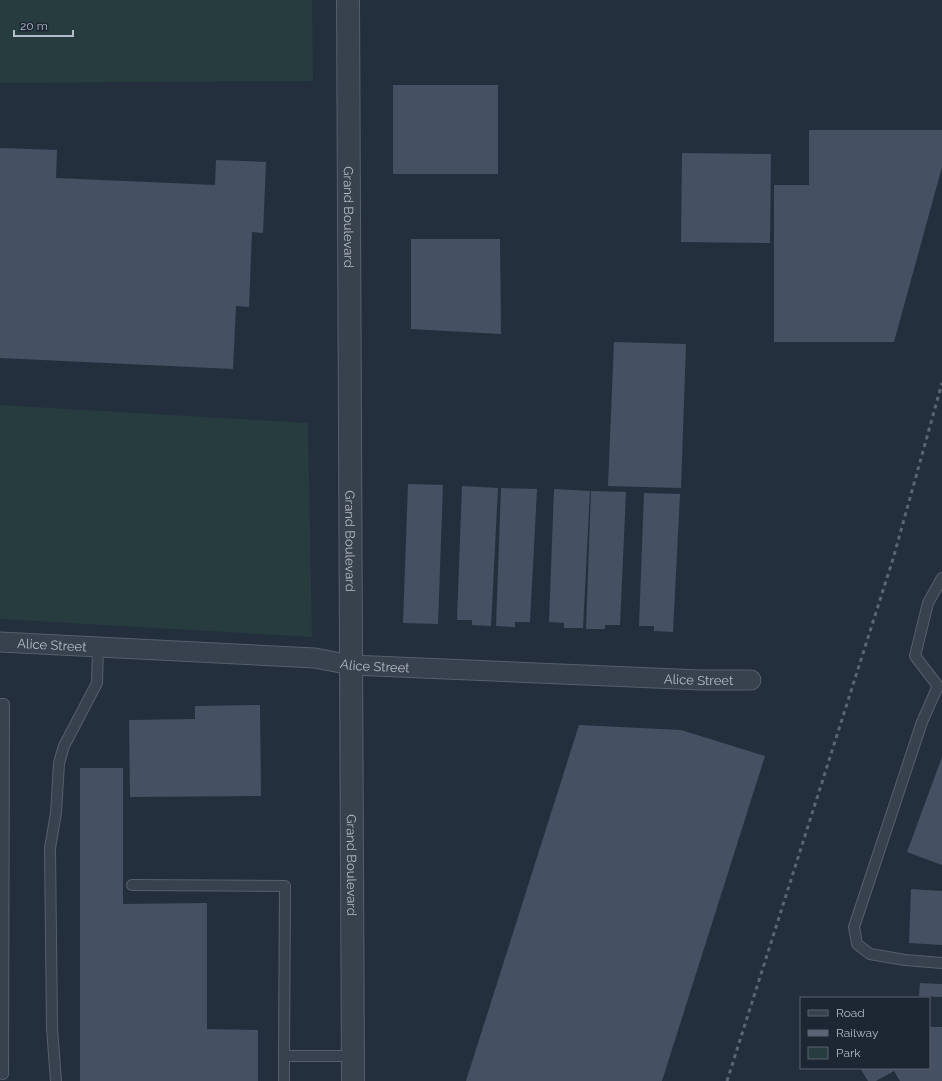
<svg xmlns="http://www.w3.org/2000/svg" width="942" height="1081" font-family="Raleway,sans-serif">
  <style>
    .green { fill: #263c3f }
    .building { fill: #455162 }
    .lines { fill: none; stroke-linecap: round; stroke-linejoin: round }
    .service-casing { stroke: #565f6c; stroke-width: 12 }
    .minor-casing { stroke: #565f6c; stroke-width: 21 }
    .tertiary-casing { stroke: #565f6c; stroke-width: 24 }
    .service { stroke: #38414e; stroke-width: 10 }
    .minor { stroke: #38414e; stroke-width: 19 }
    .tertiary { stroke: #38414e; stroke-width: 22 }
    .rail { stroke: #5a6575; stroke-width: 3; stroke-dasharray: 4 4; stroke-linecap: butt }
    .labels { text-anchor: middle; dominant-baseline: central; stroke-width: 4; stroke-linejoin: round; paint-order: stroke }
    .street-label { font-size: 13px; fill: #b4bcc9; stroke: #1d2633 }
  </style>
  <rect width="100%" height="100%" fill="#242f3e"/>
  <g class="green">
    <path d="M 0,0 L 312,0 L 313,81 L 0,83 Z"/>
    <path d="M 0,405 L 308,423 L 312,637 L 0,619 Z"/>
  </g>
  <g class="building">
    <rect x="393" y="85" width="105" height="89"/>
    <path d="M 809,130 L 942,130 L 942,167 L 894,342 L 774,342 L 774,185 L 809,185 Z"/>
    <path d="M 0,148 L 57,150 L 56,178 L 215,185 L 216,160 L 266,162 L 263,233 L 252,232 L 249,307 L 236,306 L 233,369 L 0,358 Z"/>
    <path d="M 682,153 L 771,154 L 770,243 L 681,242 Z"/>
    <path d="M 411,239 L 500,239 L 501,334 L 411,329 Z"/>
    <path d="M 614,342 L 686,344 L 681,488 L 608,486 Z"/>
    <path d="M 408,484 L 443,485 L 438,624 L 403,623 Z"/>
    <path d="M 462,486 L 498,488 L 491,626 L 472,625 L 472,620 L 457,620 Z"/>
    <path d="M 501,488 L 537,489 L 530,622 L 515,622 L 515,627 L 496,626 Z"/>
    <path d="M 554,489 L 590,491 L 583,628 L 564,628 L 564,623 L 549,622 Z"/>
    <path d="M 591,491 L 626,492 L 620,625 L 605,625 L 605,629 L 586,629 Z"/>
    <path d="M 644,493 L 680,494 L 673,632 L 654,631 L 654,626 L 639,626 Z"/>
    <path d="M 260,705 L 261,796 L 130,797 L 129,720 L 195,719 L 195,706 Z"/>
    <path d="M 579,725 L 681,730 L 765,756 L 662,1081 L 466,1081 Z"/>
    <path d="M 942,757 L 942,865 L 907,852 Z"/>
    <path d="M 80,768 L 123,768 L 123,904 L 207,903 L 207,1029 L 258,1030 L 258,1081 L 80,1081 Z"/>
    <path d="M 911,889 L 942,891 L 942,945 L 909,943 Z"/>
    <path d="M 920,983 L 942,984 L 942,997 L 919,996 Z"/>
    <path d="M 929,1027 L 942,1027 L 942,1081 L 900,1081 L 894,1071 L 876,1081 L 868,1081 L 860,1068 L 929,1068 Z"/>
  </g>
  <g class="lines">
    <g class="service-casing">
      <g id="service">
        <path d="M 942,578 L 928,603 L 915,656 L 938,686 L 922,722 L 854,927 L 857,944 L 870,954 L 905,960 L 942,963"/>
        <path d="M 0,704 L 4,704 L 3,1074"/>
        <path d="M 132,885 L 285,886 L 284,1056 L 354,1056"/>
        <path d="M 284,1056 L 284,1081"/>
        <path d="M 56,1081 L 52,1028 L 50,848 L 56,813 L 59,763 L 64,746 L 97,683 L 98,647"/>
      </g>
    </g>
    <g class="minor-casing">
      <g id="minor">
        <path id="s1" d="M 0,642 L 315,658 L 351,665 L 701,680 L 751,680"/>
      </g>
    </g>
    <g class="tertiary-casing">
      <g id="tertiary">
        <path id="s2" d="M 348,0 L 353,1081"/>
      </g>
    </g>
    <use href="#service" class="service"/>
    <use href="#minor" class="minor"/>
    <use href="#tertiary" class="tertiary"/>
    <path class="rail" d="M 727,1081 L 893,559 L 942,383"/>
  </g>
  <g class="labels">
    <g class="street-label">
      <text stroke="none"><textPath href="#s2" startOffset="217">Grand Boulevard</textPath></text>
      <text stroke="none"><textPath href="#s2" startOffset="541">Grand Boulevard</textPath></text>
      <text stroke="none"><textPath href="#s1" startOffset="52">Alice Street</textPath></text>
      <text stroke="none"><textPath href="#s1" startOffset="376">Alice Street</textPath></text>
      <text stroke="none"><textPath href="#s1" startOffset="700">Alice Street</textPath></text>
      <text stroke="none"><textPath href="#s2" startOffset="865">Grand Boulevard</textPath></text>
    </g>
  </g>
  <rect x="800" y="997" width="130" height="72" fill="#1d2633" stroke="#59626f"/>
  <rect x="808" y="1010" width="20" height="6" fill="#38414e" stroke="#59626f"/>
  <text x="836" y="1017" font-size="12" fill="#b4bcc9">Road</text>
  <rect x="808" y="1030" width="20" height="6" fill="#5a6575" stroke="#59626f"/>
  <text x="836" y="1037" font-size="12" fill="#b4bcc9">Railway</text>
  <rect x="808" y="1047" width="20" height="12" fill="#263c3f" stroke="#59626f"/>
  <text x="836" y="1057" font-size="12" fill="#b4bcc9">Park</text>
  <path d="M14 30v6h59v-6" fill="none" stroke="#b4bcc9" stroke-width="2"/>
  <text x="20" y="30" font-size="12" fill="#b4bcc9" stroke="#1d2633" stroke-width="3" paint-order="stroke">20 m</text>
</svg>
